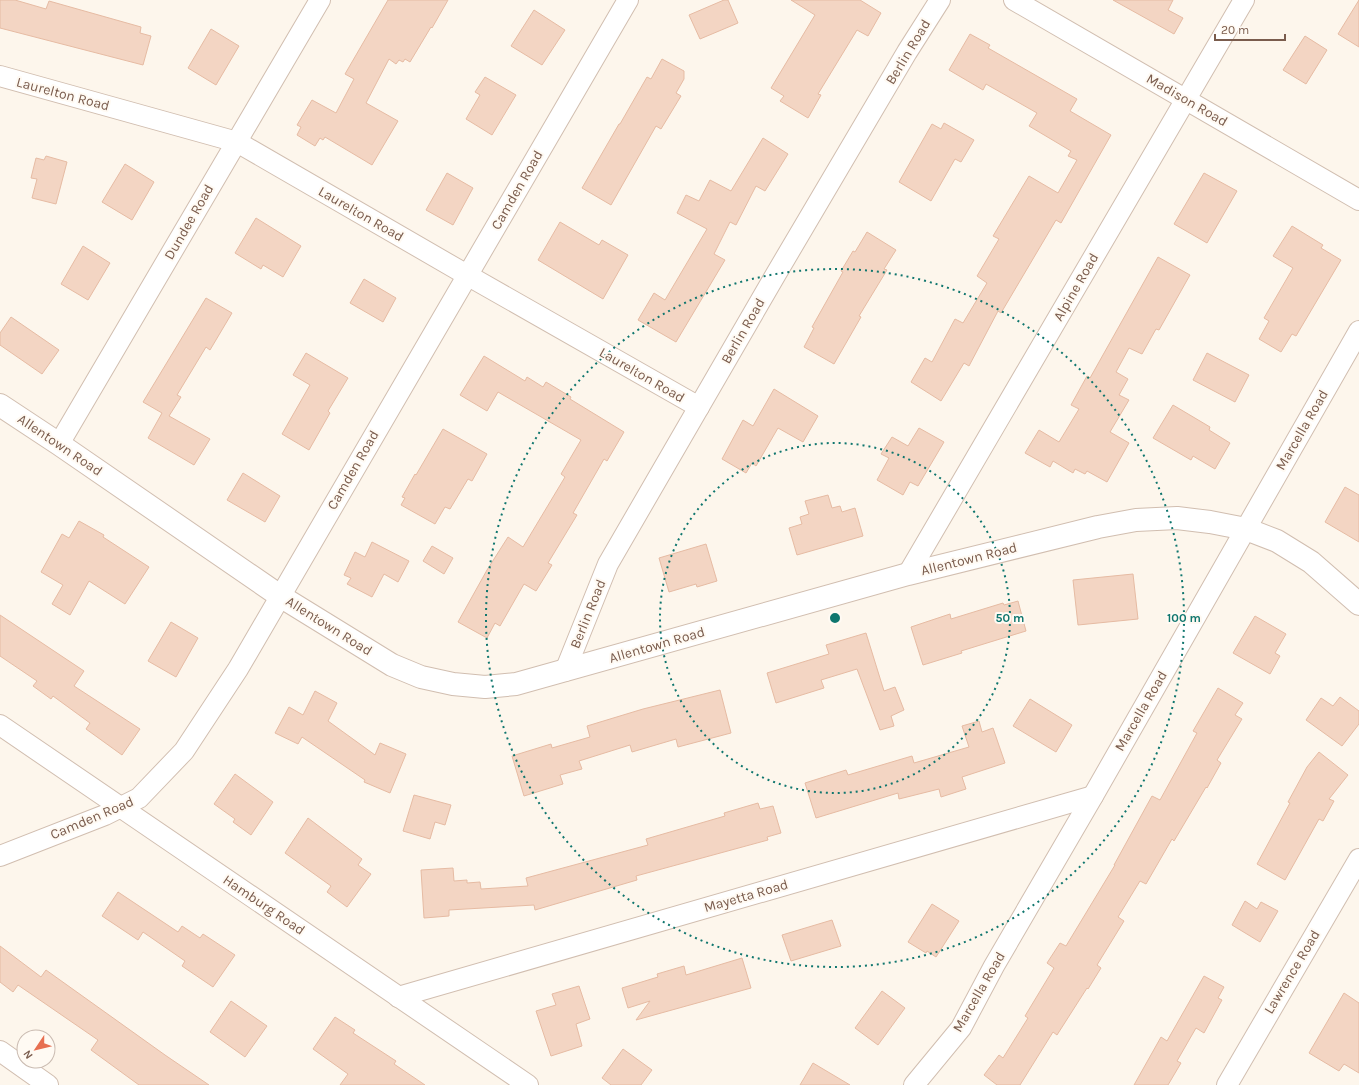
<svg xmlns="http://www.w3.org/2000/svg" width="1359" height="1085" font-family="Karla,sans-serif">
  <style>
    .building { fill: #f3d5c3; stroke: #e6bba3 }
    .lines { fill: none; stroke-linecap: round; stroke-linejoin: round }
    .minor-casing { stroke: #d1beb0; stroke-width: 22 }
    .tertiary-casing { stroke: #d1beb0; stroke-width: 24 }
    .minor { stroke: #fff; stroke-width: 20 }
    .tertiary { stroke: #fff; stroke-width: 22 }
    .ring { fill: none; stroke: #0f766e; stroke-width: 2; stroke-dasharray: 2 4 }
    .labels { text-anchor: middle; dominant-baseline: central; stroke-width: 4; stroke-linejoin: round; paint-order: stroke }
    .street-label { font-size: 14px; fill: #7a5c4d; stroke: #fffaf3 }
    .centre { fill: #0f766e; stroke: #fffaf3; stroke-width: 2 }
    .ring-label { font-size: 12px; text-anchor: middle; font-weight: bold; fill: #0f766e; stroke: #fffaf3; stroke-width: 4; stroke-linejoin: round; paint-order: stroke }
  </style>
  <rect width="100%" height="100%" fill="#fdf6ec"/>
  <g class="building">
    <path d="M 0,0 L 15,0 L 46,9 L 49,1 L 141,27 L 140,33 L 151,36 L 143,65 L 0,28 Z"/>
    <path d="M 388,0 L 448,0 L 432,28 L 431,27 L 410,62 L 405,59 L 403,62 L 399,60 L 396,64 L 389,59 L 366,103 L 398,121 L 372,165 L 325,137 L 323,140 L 320,138 L 315,146 L 297,135 L 301,127 L 297,125 L 312,100 L 336,113 L 354,79 L 345,74 Z"/>
    <path d="M 724,0 L 728,0 L 738,23 L 700,39 L 689,15 Z"/>
    <path d="M 791,0 L 860,0 L 881,13 L 868,36 L 857,30 L 818,94 L 821,95 L 808,118 L 780,101 L 784,96 L 771,88 L 815,15 Z"/>
    <path d="M 1113,0 L 1173,0 L 1168,10 L 1183,18 L 1174,34 Z"/>
    <path d="M 1359,0 L 1359,47 L 1338,34 Z"/>
    <path d="M 534,10 L 565,30 L 542,65 L 511,46 Z"/>
    <path d="M 211,29 L 239,46 L 216,85 L 188,68 Z"/>
    <path d="M 970,34 L 990,45 L 988,48 L 1077,99 L 1070,111 L 1111,135 L 1061,223 L 1056,220 L 1001,313 L 998,311 L 969,366 L 964,363 L 941,401 L 911,382 L 925,358 L 932,362 L 955,319 L 963,323 L 987,283 L 977,276 L 999,239 L 993,236 L 1029,176 L 1058,193 L 1077,160 L 1068,156 L 1071,151 L 1029,126 L 1037,113 L 986,84 L 983,90 L 949,70 Z"/>
    <path d="M 1305,36 L 1327,50 L 1306,84 L 1283,70 Z"/>
    <path d="M 662,59 L 684,71 L 684,79 L 676,93 L 681,96 L 661,129 L 656,126 L 611,205 L 582,188 L 619,124 L 620,124 L 647,77 L 651,79 Z"/>
    <path d="M 485,77 L 516,95 L 492,135 L 466,119 L 480,95 L 475,92 Z"/>
    <path d="M 944,123 L 974,140 L 961,162 L 955,159 L 931,201 L 899,182 L 932,124 L 941,129 Z"/>
    <path d="M 763,138 L 788,154 L 765,191 L 756,186 L 736,225 L 730,222 L 714,254 L 725,260 L 676,342 L 638,320 L 654,293 L 665,300 L 707,229 L 677,213 L 686,195 L 699,201 L 710,180 L 731,191 Z"/>
    <path d="M 46,156 L 67,162 L 56,204 L 32,198 L 37,179 L 31,178 L 36,158 L 44,160 Z"/>
    <path d="M 125,164 L 154,182 L 132,220 L 102,202 Z"/>
    <path d="M 447,173 L 473,188 L 453,225 L 426,210 Z"/>
    <path d="M 1204,173 L 1237,191 L 1207,243 L 1174,224 Z"/>
    <path d="M 256,218 L 301,246 L 283,277 L 263,265 L 261,269 L 235,253 Z"/>
    <path d="M 560,222 L 599,245 L 602,240 L 628,255 L 603,299 L 538,260 Z"/>
    <path d="M 1292,226 L 1323,245 L 1321,248 L 1341,260 L 1296,336 L 1292,334 L 1281,352 L 1259,339 L 1269,321 L 1264,318 L 1293,268 L 1273,256 Z"/>
    <path d="M 867,232 L 896,250 L 884,269 L 887,270 L 859,316 L 861,317 L 834,364 L 804,347 L 814,328 L 812,327 L 843,272 L 841,271 L 853,251 L 855,252 Z"/>
    <path d="M 83,246 L 110,263 L 88,300 L 61,284 Z"/>
    <path d="M 1158,257 L 1190,275 L 1159,330 L 1156,329 L 1142,354 L 1129,348 L 1116,372 L 1128,379 L 1119,395 L 1129,400 L 1110,432 L 1129,443 L 1107,482 L 1087,471 L 1085,474 L 1075,469 L 1073,473 L 1053,461 L 1050,467 L 1025,453 L 1039,430 L 1059,442 L 1079,409 L 1071,405 L 1087,376 L 1090,378 Z"/>
    <path d="M 364,279 L 396,298 L 383,322 L 350,303 Z"/>
    <path d="M 206,298 L 232,313 L 210,350 L 206,347 L 177,395 L 181,397 L 169,416 L 210,439 L 194,465 L 148,438 L 162,413 L 143,402 Z"/>
    <path d="M 11,317 L 59,350 L 42,374 L 0,345 L 0,333 Z"/>
    <path d="M 306,353 L 348,378 L 328,411 L 330,413 L 309,450 L 282,434 L 310,385 L 293,375 Z"/>
    <path d="M 1207,353 L 1249,375 L 1235,402 L 1193,380 Z"/>
    <path d="M 484,356 L 525,381 L 527,377 L 543,387 L 546,382 L 571,397 L 570,399 L 624,432 L 607,461 L 604,459 L 573,513 L 577,515 L 548,563 L 552,565 L 536,591 L 524,584 L 500,626 L 495,623 L 487,638 L 458,622 L 487,570 L 508,537 L 523,547 L 565,477 L 561,474 L 581,440 L 498,392 L 487,411 L 460,395 Z"/>
    <path d="M 774,389 L 818,416 L 803,442 L 778,428 L 756,466 L 752,463 L 746,473 L 722,459 L 743,420 L 753,426 Z"/>
    <path d="M 1173,405 L 1210,427 L 1209,430 L 1230,443 L 1215,469 L 1193,456 L 1191,460 L 1153,438 Z"/>
    <path d="M 919,428 L 944,442 L 918,486 L 910,482 L 903,495 L 877,480 L 889,458 L 881,454 L 892,437 L 908,446 Z"/>
    <path d="M 443,429 L 487,454 L 472,481 L 468,479 L 450,509 L 445,507 L 435,524 L 401,505 L 405,498 L 402,497 L 415,474 L 416,475 Z"/>
    <path d="M 243,473 L 280,496 L 265,522 L 227,500 Z"/>
    <path d="M 1345,487 L 1359,495 L 1359,542 L 1325,522 Z"/>
    <path d="M 828,495 L 832,508 L 840,506 L 842,512 L 855,508 L 863,536 L 797,555 L 789,528 L 802,524 L 800,517 L 809,514 L 805,501 Z"/>
    <path d="M 79,521 L 104,535 L 103,537 L 149,567 L 125,604 L 89,581 L 70,615 L 52,604 L 63,585 L 41,572 L 62,534 L 69,538 Z"/>
    <path d="M 372,542 L 409,561 L 398,582 L 384,574 L 372,597 L 347,584 L 351,578 L 344,575 L 355,552 L 365,557 Z"/>
    <path d="M 706,544 L 717,581 L 697,587 L 696,584 L 669,592 L 659,558 Z"/>
    <path d="M 432,546 L 453,558 L 444,574 L 423,561 Z"/>
    <path d="M 1133,574 L 1138,619 L 1078,625 L 1073,580 Z"/>
    <path d="M 1018,601 L 1026,631 L 961,651 L 962,653 L 923,665 L 911,627 L 950,614 L 951,619 L 1003,603 L 1004,605 Z"/>
    <path d="M 0,615 L 84,671 L 74,686 L 140,729 L 122,755 L 86,729 L 90,723 L 53,696 L 51,699 L 33,686 L 37,681 L 0,656 Z"/>
    <path d="M 1255,616 L 1286,634 L 1275,653 L 1280,656 L 1270,674 L 1233,653 Z"/>
    <path d="M 171,622 L 198,638 L 176,677 L 148,661 Z"/>
    <path d="M 866,633 L 884,691 L 895,687 L 904,710 L 891,716 L 894,726 L 880,730 L 857,669 L 821,680 L 824,688 L 776,703 L 767,673 L 829,654 L 826,645 Z"/>
    <path d="M 1218,688 L 1243,703 L 1235,715 L 1242,719 L 1217,760 L 1221,763 L 1207,788 L 1206,787 L 1174,841 L 1172,839 L 1146,884 L 1140,881 L 1118,917 L 1124,921 L 1097,965 L 1101,968 L 1088,989 L 1087,988 L 1057,1035 L 1053,1032 L 1020,1085 L 997,1085 L 984,1075 L 999,1055 L 1003,1058 L 1028,1018 L 1025,1016 L 1054,968 L 1047,963 L 1060,943 L 1066,946 L 1115,865 L 1114,865 L 1152,796 L 1160,800 L 1197,733 L 1193,731 Z"/>
    <path d="M 720,690 L 731,733 L 678,747 L 676,739 L 632,752 L 630,745 L 579,761 L 582,769 L 560,775 L 563,784 L 524,796 L 512,756 L 551,744 L 552,748 L 590,737 L 587,726 L 643,709 Z"/>
    <path d="M 315,691 L 337,703 L 328,721 L 375,755 L 380,743 L 406,754 L 390,793 L 364,782 L 365,780 L 302,737 L 298,744 L 275,733 L 289,707 L 303,715 Z"/>
    <path d="M 1340,697 L 1359,711 L 1359,724 L 1342,746 L 1306,720 L 1321,698 L 1333,706 Z"/>
    <path d="M 1030,699 L 1072,725 L 1056,752 L 1013,726 Z"/>
    <path d="M 979,721 L 982,732 L 993,728 L 1005,763 L 962,777 L 966,789 L 941,797 L 939,789 L 899,799 L 898,793 L 816,818 L 805,783 L 846,770 L 848,775 L 912,756 L 914,763 L 969,747 L 962,726 Z"/>
    <path d="M 1319,752 L 1348,775 L 1329,799 L 1334,801 L 1323,821 L 1319,819 L 1285,880 L 1257,864 L 1290,803 L 1288,802 L 1307,767 Z"/>
    <path d="M 235,774 L 273,802 L 251,835 L 233,822 L 235,819 L 214,804 Z"/>
    <path d="M 414,795 L 451,805 L 445,825 L 435,822 L 430,839 L 403,831 Z"/>
    <path d="M 758,803 L 760,809 L 773,806 L 781,833 L 767,837 L 768,840 L 636,876 L 637,880 L 535,910 L 534,905 L 449,910 L 449,916 L 424,918 L 421,870 L 453,868 L 454,881 L 467,880 L 467,883 L 480,882 L 481,889 L 528,886 L 526,878 L 648,845 L 646,839 L 725,816 L 724,813 Z"/>
    <path d="M 308,818 L 362,859 L 358,865 L 371,874 L 347,907 L 327,892 L 331,886 L 285,853 Z"/>
    <path d="M 118,892 L 178,932 L 182,926 L 200,938 L 203,934 L 235,955 L 213,987 L 182,966 L 185,961 L 143,932 L 138,940 L 102,916 Z"/>
    <path d="M 1245,901 L 1257,909 L 1261,902 L 1278,911 L 1260,942 L 1232,925 Z"/>
    <path d="M 932,904 L 959,921 L 936,957 L 927,951 L 926,953 L 908,942 Z"/>
    <path d="M 832,920 L 841,946 L 791,961 L 782,935 Z"/>
    <path d="M 0,946 L 41,977 L 46,970 L 165,1055 L 209,1085 L 139,1085 L 91,1050 L 98,1040 L 18,985 L 13,992 L 0,982 Z"/>
    <path d="M 742,958 L 751,988 L 636,1020 L 650,1001 L 628,1008 L 622,988 L 658,977 L 657,974 L 684,966 L 686,975 Z"/>
    <path d="M 1204,976 L 1224,987 L 1218,998 L 1222,1000 L 1204,1033 L 1196,1028 L 1177,1061 L 1181,1063 L 1168,1085 L 1134,1085 L 1161,1037 L 1167,1041 Z"/>
    <path d="M 579,986 L 590,1019 L 576,1024 L 582,1046 L 551,1056 L 536,1011 L 556,1005 L 552,994 Z"/>
    <path d="M 882,991 L 905,1008 L 878,1045 L 855,1028 Z"/>
    <path d="M 1344,993 L 1359,1003 L 1359,1073 L 1344,1064 L 1339,1071 L 1309,1053 Z"/>
    <path d="M 231,1001 L 267,1026 L 245,1057 L 210,1032 Z"/>
    <path d="M 335,1017 L 355,1030 L 353,1033 L 396,1061 L 394,1064 L 425,1085 L 340,1085 L 348,1074 L 313,1049 Z"/>
    <path d="M 623,1049 L 652,1070 L 641,1085 L 611,1085 L 602,1078 Z"/>
    <path d="M 813,1063 L 850,1085 L 800,1085 Z"/>
  </g>
  <g class="lines">
    <g class="minor-casing">
      <g id="minor">
        <path d="M 1014,0 L 1359,200"/>
        <path d="M 0,76 L 237,142 L 467,275 L 699,407"/>
        <path d="M 59,444 L 320,0"/>
        <path d="M 908,574 L 1244,0"/>
        <path d="M 565,671 L 608,564 L 776,274 L 907,52 L 940,0"/>
        <path d="M 0,725 L 528,1085"/>
        <path d="M 0,856 L 105,815 L 139,798 L 184,751 L 238,669 L 628,0"/>
        <path d="M 398,997 L 1093,796"/>
        <path d="M 0,1051 L 48,1085"/>
        <path d="M 914,1085 L 961,1028 L 994,966 L 1093,796 L 1359,331"/>
        <path d="M 1227,1085 L 1359,859"/>
      </g>
    </g>
    <g class="tertiary-casing">
      <path id="tertiary" d="M 0,405 L 59,444 L 280,596 L 392,665 L 421,677 L 453,684 L 485,687 L 516,684 L 908,574 L 1098,527 L 1136,520 L 1177,518 L 1210,522 L 1246,529 L 1277,541 L 1311,562 L 1359,604"/>
    </g>
    <use href="#minor" class="minor"/>
    <use href="#tertiary" class="tertiary"/>
  </g>
  <g class="ring">
    <circle cx="835" cy="618" r="175"/>
    <circle cx="835" cy="618" r="349"/>
  </g>
  <g class="labels">
    <g class="street-label">
      <text transform="translate(908 52) rotate(-59)">Berlin Road</text>
      <text transform="translate(63 94) rotate(15)">Laurelton Road</text>
      <text transform="translate(1187 100) rotate(30)">Madison Road</text>
      <text transform="translate(517 190) rotate(-60)">Camden Road</text>
      <text transform="translate(361 214) rotate(30)">Laurelton Road</text>
      <text transform="translate(189 222) rotate(-60)">Dundee Road</text>
      <text transform="translate(1076 287) rotate(-60)">Alpine Road</text>
      <text transform="translate(743 331) rotate(-60)">Berlin Road</text>
      <text transform="translate(642 375) rotate(30)">Laurelton Road</text>
      <text transform="translate(1302 430) rotate(-60)">Marcella Road</text>
      <text transform="translate(60 445) rotate(34)">Allentown Road</text>
      <text transform="translate(353 470) rotate(-60)">Camden Road</text>
      <text transform="translate(969 559) rotate(-14)">Allentown Road</text>
      <text transform="translate(588 614) rotate(-68)">Berlin Road</text>
      <text transform="translate(329 626) rotate(32)">Allentown Road</text>
      <text transform="translate(657 645) rotate(-16)">Allentown Road</text>
      <text transform="translate(1141 711) rotate(-60)">Marcella Road</text>
      <text transform="translate(92 818) rotate(-23)">Camden Road</text>
      <text transform="translate(746 896) rotate(-16)">Mayetta Road</text>
      <text transform="translate(264 905) rotate(34)">Hamburg Road</text>
      <text transform="translate(1292 972) rotate(-59)">Lawrence Road</text>
      <text transform="translate(979 992) rotate(-60)">Marcella Road</text>
    </g>
  </g>
  <circle cx="835" cy="618" r="6" class="centre"/>
  <g class="ring-label">
    <text x="1010" y="622">50 m</text>
    <text x="1184" y="622">100 m</text>
  </g>
  <g transform="translate(36 1049) rotate(235)"><circle r="19" fill="#fffaf3" stroke="#cabbb1"/>
  <path d="M0-3L7 15L0 10L-7 15Z" fill="#e76f51"/>
  <text y="-6" font-size="11" font-weight="bold" text-anchor="middle" fill="#7a5c4d">N</text>
  </g>
  <path d="M1215 34v6h70v-6" fill="none" stroke="#7a5c4d" stroke-width="2"/>
  <text x="1221" y="34" font-size="12" fill="#7a5c4d" stroke="#fffaf3" stroke-width="3" paint-order="stroke">20 m</text>
</svg>
